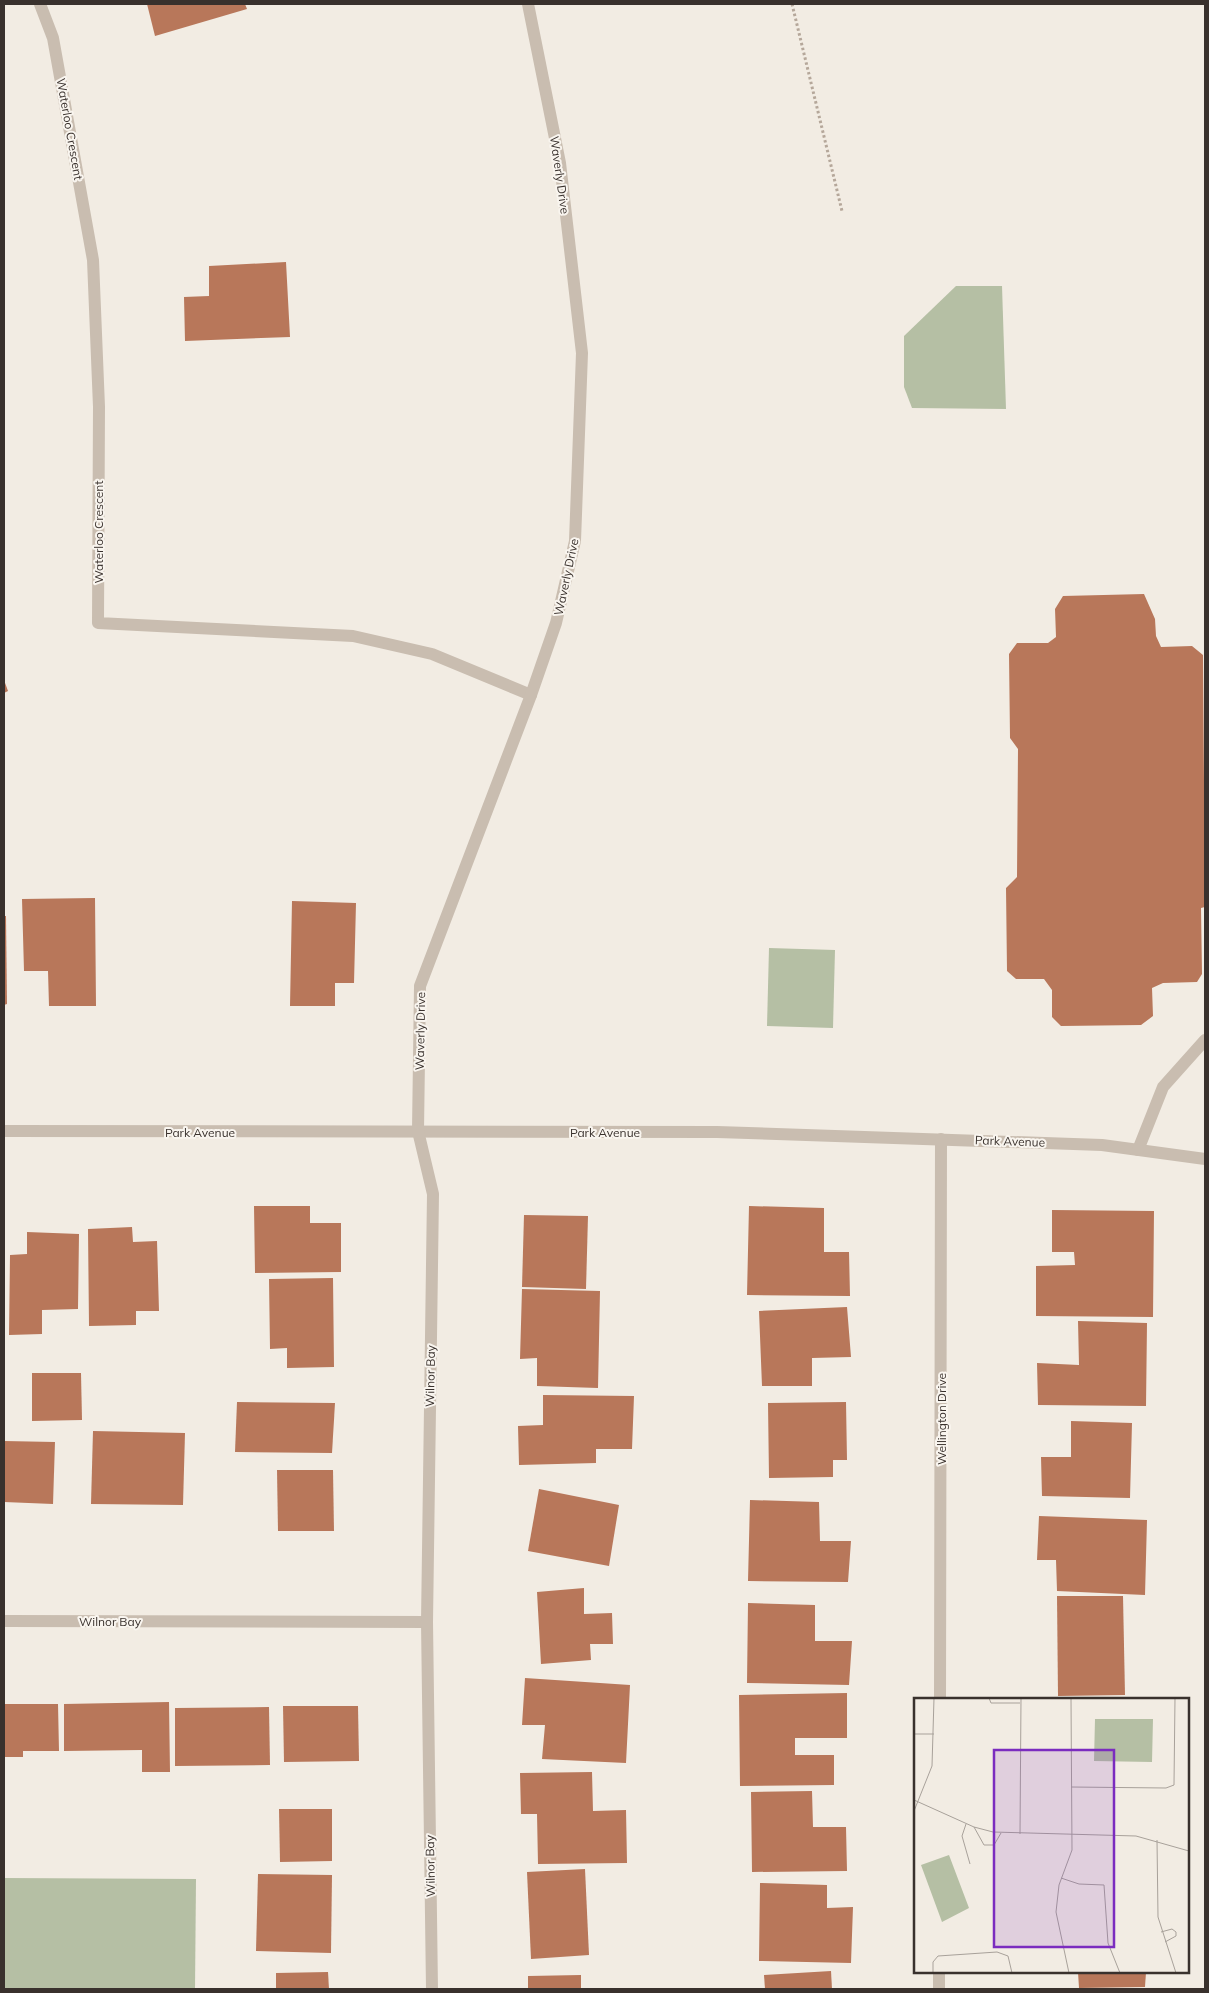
<svg xmlns="http://www.w3.org/2000/svg" width="1209" height="1993" font-family="Mulish,sans-serif">
  <style>
    .green { fill: #b5bfa4 }
    .building { fill: #b8775a }
    .lines { fill: none; stroke-linecap: round; stroke-linejoin: round }
    .path { stroke: #b5a79a; stroke-width: 3; stroke-dasharray: 2.5 2.5; stroke-linecap: butt }
    .minor { stroke: #c9bdb0; stroke-width: 12 }
    .labels { text-anchor: middle; dominant-baseline: central; stroke-width: 4; stroke-linejoin: round; paint-order: stroke }
    .street-label { font-size: 12px; fill: #39312d; stroke: #f9f5ef }
    .inset-road { fill: none; stroke: #a8a19a; stroke-width: 1 }
    .view { fill: #7b2cbf; fill-opacity: 0.15; stroke: #7b2cbf; stroke-width: 2.5 }
    .inset-edge { fill: none; stroke: #39312d; stroke-width: 2.5 }
  </style>
  <rect width="100%" height="100%" fill="#f2ece3"/>
  <g class="green">
    <path d="M 956,286 L 1002,286 L 1006,409 L 912,408 L 904,387 L 904,336 Z"/>
    <path d="M 769,948 L 835,950 L 833,1028 L 767,1026 Z"/>
    <path d="M 4,1878 L 196,1879 L 195,1989 L 4,1989 Z"/>
  </g>
  <g class="building">
    <path d="M 147,4 L 245,4 L 247,9 L 155,36 Z"/>
    <path d="M 286,262 L 290,337 L 185,341 L 184,297 L 209,296 L 209,266 Z"/>
    <path d="M 1144,594 L 1155,619 L 1156,636 L 1161,647 L 1192,646 L 1203,655 L 1205,907 L 1201,908 L 1202,974 L 1197,982 L 1163,983 L 1152,988 L 1153,1016 L 1141,1025 L 1061,1026 L 1052,1017 L 1052,990 L 1044,979 L 1016,979 L 1007,971 L 1006,888 L 1017,877 L 1018,749 L 1010,738 L 1009,654 L 1017,643 L 1048,643 L 1056,637 L 1055,609 L 1063,596 Z"/>
    <path d="M 4,680 L 8,691 L 4,693 Z"/>
    <path d="M 95,898 L 96,1006 L 49,1006 L 48,971 L 24,971 L 22,899 Z"/>
    <path d="M 292,901 L 356,903 L 354,983 L 335,983 L 335,1006 L 290,1006 Z"/>
    <path d="M 4,916 L 6,916 L 7,1004 L 4,1005 Z"/>
    <path d="M 254,1206 L 310,1206 L 310,1223 L 341,1223 L 341,1272 L 255,1273 Z"/>
    <path d="M 749,1206 L 824,1208 L 824,1252 L 849,1252 L 850,1296 L 747,1295 Z"/>
    <path d="M 1052,1210 L 1154,1211 L 1153,1317 L 1036,1316 L 1036,1266 L 1075,1265 L 1074,1252 L 1052,1252 Z"/>
    <path d="M 524,1215 L 588,1216 L 586,1289 L 522,1287 Z"/>
    <path d="M 132,1227 L 133,1242 L 157,1241 L 159,1311 L 136,1311 L 136,1325 L 89,1326 L 88,1229 Z"/>
    <path d="M 27,1232 L 79,1234 L 78,1309 L 42,1310 L 42,1334 L 9,1335 L 10,1255 L 27,1254 Z"/>
    <path d="M 333,1278 L 334,1367 L 287,1368 L 287,1348 L 270,1349 L 269,1279 Z"/>
    <path d="M 522,1289 L 600,1291 L 598,1388 L 537,1386 L 537,1358 L 520,1359 Z"/>
    <path d="M 847,1307 L 851,1357 L 812,1358 L 812,1386 L 762,1386 L 759,1311 Z"/>
    <path d="M 1078,1321 L 1147,1323 L 1146,1406 L 1038,1405 L 1037,1363 L 1079,1365 Z"/>
    <path d="M 32,1373 L 81,1373 L 82,1420 L 32,1421 Z"/>
    <path d="M 543,1395 L 634,1396 L 632,1449 L 596,1449 L 596,1463 L 519,1465 L 518,1426 L 543,1425 Z"/>
    <path d="M 237,1402 L 335,1403 L 332,1453 L 235,1452 Z"/>
    <path d="M 846,1402 L 847,1460 L 833,1460 L 833,1477 L 769,1478 L 768,1403 Z"/>
    <path d="M 1071,1421 L 1132,1423 L 1130,1498 L 1042,1496 L 1041,1457 L 1071,1457 Z"/>
    <path d="M 93,1431 L 185,1433 L 183,1505 L 91,1504 Z"/>
    <path d="M 4,1441 L 55,1442 L 53,1504 L 4,1502 Z"/>
    <path d="M 277,1470 L 333,1470 L 334,1531 L 278,1531 Z"/>
    <path d="M 539,1489 L 619,1505 L 609,1566 L 528,1551 Z"/>
    <path d="M 750,1500 L 819,1502 L 820,1541 L 851,1541 L 848,1582 L 748,1581 Z"/>
    <path d="M 1039,1516 L 1147,1520 L 1145,1595 L 1057,1591 L 1056,1560 L 1037,1560 Z"/>
    <path d="M 584,1588 L 584,1614 L 612,1613 L 613,1644 L 590,1644 L 591,1660 L 541,1664 L 537,1592 Z"/>
    <path d="M 1057,1596 L 1123,1596 L 1125,1695 L 1058,1696 Z"/>
    <path d="M 748,1603 L 815,1605 L 815,1641 L 852,1641 L 849,1685 L 747,1683 Z"/>
    <path d="M 525,1678 L 630,1685 L 626,1763 L 542,1759 L 545,1725 L 522,1725 Z"/>
    <path d="M 847,1693 L 847,1738 L 795,1738 L 795,1755 L 834,1755 L 834,1785 L 740,1786 L 739,1695 Z"/>
    <path d="M 169,1702 L 170,1772 L 142,1772 L 142,1750 L 64,1751 L 64,1704 Z"/>
    <path d="M 4,1704 L 58,1704 L 59,1751 L 23,1751 L 23,1757 L 4,1757 Z"/>
    <path d="M 283,1706 L 358,1706 L 359,1761 L 284,1762 Z"/>
    <path d="M 269,1707 L 270,1765 L 175,1766 L 175,1708 Z"/>
    <path d="M 592,1772 L 593,1811 L 626,1810 L 627,1863 L 538,1864 L 537,1814 L 521,1814 L 520,1773 Z"/>
    <path d="M 812,1791 L 813,1827 L 846,1827 L 847,1871 L 752,1872 L 751,1792 Z"/>
    <path d="M 279,1809 L 332,1809 L 332,1861 L 280,1862 Z"/>
    <path d="M 585,1869 L 589,1955 L 531,1959 L 527,1872 Z"/>
    <path d="M 258,1874 L 332,1875 L 331,1953 L 256,1951 Z"/>
    <path d="M 760,1883 L 827,1885 L 827,1908 L 853,1907 L 851,1963 L 759,1961 Z"/>
    <path d="M 831,1971 L 832,1989 L 765,1989 L 764,1975 Z"/>
    <path d="M 328,1972 L 329,1989 L 276,1989 L 276,1973 Z"/>
    <path d="M 1078,1972 L 1146,1972 L 1145,1987 L 1079,1988 Z"/>
    <path d="M 581,1975 L 581,1989 L 528,1989 L 528,1976 Z"/>
  </g>
  <g class="lines">
    <path class="path" d="M 792,4 L 842,211"/>
    <g class="minor">
      <path d="M 40,4 L 53,38 L 93,260 L 99,407 L 98,623 L 353,636 L 432,654 L 531,695"/>
      <path d="M 4,1131 L 717,1132 L 1102,1145 L 1205,1159"/>
      <path d="M 1138,1150 L 1163,1087 L 1205,1040"/>
      <path d="M 4,1621 L 427,1622"/>
      <path d="M 940,1699 L 941,1139"/>
      <path d="M 432,1989 L 427,1622 L 433,1194 L 418,1131 L 420,986 L 531,695 L 556,623 L 575,541 L 582,353 L 560,163 L 528,4"/>
      <path d="M 939,1989 L 939,1972"/>
    </g>
  </g>
  <g class="labels">
    <g class="street-label">
      <text transform="translate(70 129) rotate(80)">Waterloo Crescent</text>
      <text transform="translate(560 175) rotate(82)">Waverly Drive</text>
      <text transform="translate(98 532) rotate(-90)">Waterloo Crescent</text>
      <text transform="translate(566 577) rotate(-78)">Waverly Drive</text>
      <text transform="translate(420 1031) rotate(-89)">Waverly Drive</text>
      <text x="200" y="1132">Park Avenue</text>
      <text x="605" y="1132">Park Avenue</text>
      <text transform="translate(1010 1141) rotate(2)">Park Avenue</text>
      <text transform="translate(430 1376) rotate(-89)">Wilnor Bay</text>
      <text transform="translate(941 1419) rotate(-90)">Wellington Drive</text>
      <text x="110" y="1621">Wilnor Bay</text>
      <text transform="translate(430 1866) rotate(-91)">Wilnor Bay</text>
    </g>
  </g>
  <g transform="translate(914 1698)">
    <rect width="275" height="275" fill="#f2ece3"/>
    <path d="M 181,21 L 239,21 L 238,64 L 180,63 ZM 35,157 L 55,210 L 28,224 L 7,167 Z" fill="#b5bfa4"/>
    <path class="inset-road" d="M 75,0 L 77,5 L 106,5M 0,36 L 20,36M 157,89 L 252,90 L 260,87 L 261,0M 0,102 L 60,129 L 79,134 L 222,138 L 275,153M 0,113 L 18,68 L 20,0M 52,126 L 48,138 L 56,166M 60,129 L 70,147 L 80,147 L 87,135M 106,136 L 107,0M 243,142 L 244,219 L 262,275M 147,180 L 165,186 L 190,187 L 194,245 L 206,275M 247,234 L 258,231 L 262,234 L 262,238 L 251,244M 19,275 L 19,264 L 24,258 L 83,254 L 94,258 L 98,275M 155,275 L 142,214 L 145,187 L 158,152 L 157,0"/>
    <path class="view" d="M 80,52 L 200,52 L 200,249 L 80,249 Z"/>
    <rect width="275" height="275" class="inset-edge"/>
  </g>
  <rect width="1209" height="1993" fill="none" stroke="#39312d" stroke-width="10"/>
</svg>
